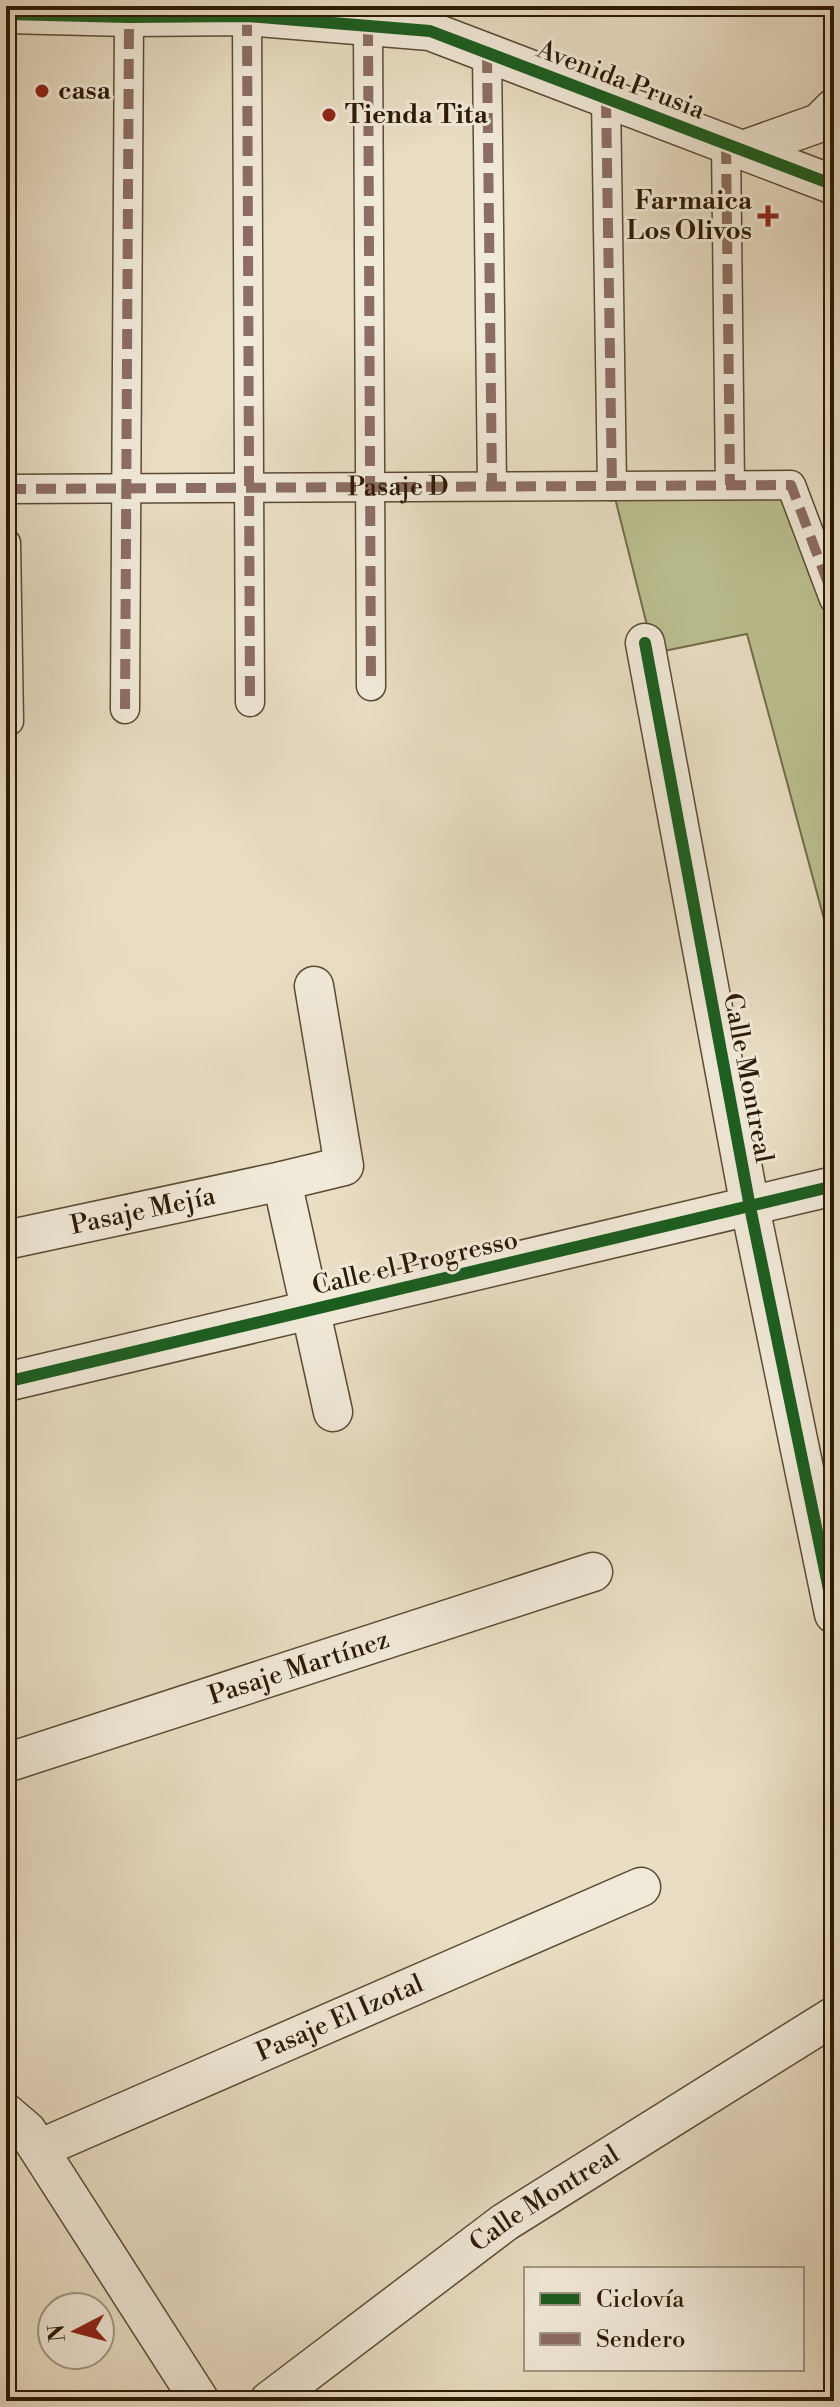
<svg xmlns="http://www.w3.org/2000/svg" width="840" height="2407" font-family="'Libre Bodoni',serif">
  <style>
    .green { fill: #bbc091; stroke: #746d4a; stroke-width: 2 }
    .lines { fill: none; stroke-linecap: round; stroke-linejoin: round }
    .pedestrian-casing { stroke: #5b4b34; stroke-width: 31 }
    .minor-casing { stroke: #5b4b34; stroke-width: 41 }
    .pedestrian { stroke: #f1ead9; stroke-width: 28 }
    .minor { stroke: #f1ead9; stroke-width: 38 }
    .quiet { stroke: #8d6e63; stroke-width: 10; stroke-dasharray: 20 10; stroke-linecap: butt }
    .cycleway-casing { stroke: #f1ead9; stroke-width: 17 }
    .cycleway { stroke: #1b5e20; stroke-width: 12 }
    .poi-dot { fill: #8f2418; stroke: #f1ead9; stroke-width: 3 }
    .labels { text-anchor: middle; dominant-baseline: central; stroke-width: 6; stroke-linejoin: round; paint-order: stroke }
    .street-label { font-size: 26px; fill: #2c1a04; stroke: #f1ead9 }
    .poi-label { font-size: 26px; font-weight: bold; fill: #2c1a04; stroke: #f1ead9; text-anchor: start }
  </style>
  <rect width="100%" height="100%" fill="#e9dec4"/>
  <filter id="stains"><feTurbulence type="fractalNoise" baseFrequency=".0025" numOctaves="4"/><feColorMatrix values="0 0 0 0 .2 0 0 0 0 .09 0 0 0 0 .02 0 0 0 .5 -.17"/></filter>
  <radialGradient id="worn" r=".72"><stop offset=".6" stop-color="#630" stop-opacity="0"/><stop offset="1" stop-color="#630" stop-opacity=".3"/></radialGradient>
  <path class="green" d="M 791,485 L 834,599 L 834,956 L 747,634 L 654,653 L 612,486 Z"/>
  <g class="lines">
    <g class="pedestrian-casing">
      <g id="pedestrian">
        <path d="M 247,16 L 250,702"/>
        <path d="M 368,26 L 371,686"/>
        <path d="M 487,53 L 492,486"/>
        <path d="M 606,98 L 612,486"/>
        <path d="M 726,144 L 730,485"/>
        <path id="s1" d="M 6,489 L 791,485 L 834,599"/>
        <path d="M 6,543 L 9,721"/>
        <path d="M 125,709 L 129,17"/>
      </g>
    </g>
    <g class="minor-casing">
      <g id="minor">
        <path d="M 6,14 L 129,17 L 247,16 L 430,31 L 834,185"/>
        <path d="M 743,150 L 819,123 L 834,108"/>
        <path d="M 645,643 L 750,1207 L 834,1614"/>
        <path d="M 314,986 L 344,1166 L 282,1181 L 333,1412"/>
        <path id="s2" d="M 6,1240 L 282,1181"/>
        <path d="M 6,1382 L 834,1186"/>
        <path id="s3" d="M 6,1763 L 593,1572"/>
        <path d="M 6,2113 L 27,2131 L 200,2401"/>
        <path id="s4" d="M 39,2149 L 641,1887"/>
        <path id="s5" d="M 269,2401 L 505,2222 L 834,2016"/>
      </g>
    </g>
    <use href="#pedestrian" class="pedestrian"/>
    <use href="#minor" class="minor"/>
    <g class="quiet">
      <path d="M 247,16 L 250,702"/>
      <path d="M 368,26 L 371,686"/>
      <path d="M 487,53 L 492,486"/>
      <path d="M 606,98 L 612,486"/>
      <path d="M 726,144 L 730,485"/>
      <path d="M 6,489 L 791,485 L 834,599"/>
      <path d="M 6,543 L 9,721"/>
      <path d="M 125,709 L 129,17"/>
    </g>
    <g class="cycleway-casing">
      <g id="cycleway">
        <path d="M 6,14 L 129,17 L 247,16 L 430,31 L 834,185"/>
        <path d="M 645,643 L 750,1207 L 834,1614"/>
        <path d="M 6,1382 L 834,1186"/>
      </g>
    </g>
    <use href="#cycleway" class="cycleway"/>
  </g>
  <g class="poi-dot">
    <circle cx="42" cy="91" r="8"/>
    <circle cx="329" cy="115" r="8"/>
    <path d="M764 204h8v8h8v8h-8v8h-8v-8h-8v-8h8z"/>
  </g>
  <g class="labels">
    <g class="street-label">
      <text transform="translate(621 80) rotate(21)">Avenida Prusia</text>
      <text stroke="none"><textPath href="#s1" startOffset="392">Pasaje D</textPath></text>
      <text transform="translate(748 1078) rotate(79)">Calle Montreal</text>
      <text stroke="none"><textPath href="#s2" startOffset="140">Pasaje Mejía</textPath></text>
      <text transform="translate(415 1263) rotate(-13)">Calle el Progresso</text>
      <text stroke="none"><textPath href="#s3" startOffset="308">Pasaje Martínez</textPath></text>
      <text stroke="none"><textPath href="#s4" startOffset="328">Pasaje El Izotal</textPath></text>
      <text stroke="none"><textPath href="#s5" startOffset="342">Calle Montreal</textPath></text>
    </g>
    <g class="poi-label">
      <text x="58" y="91">casa</text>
      <text x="345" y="115">Tienda Tita</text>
      <text x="752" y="201" text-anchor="end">Farmaica<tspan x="752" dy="30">Los Olivos</tspan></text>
    </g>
  </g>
  <rect width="840" height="2407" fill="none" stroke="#e9dec4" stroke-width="32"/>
  <rect x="8" y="8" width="824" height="2391" fill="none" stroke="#2c1a04" stroke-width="4"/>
  <rect x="16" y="16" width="808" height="2375" fill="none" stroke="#2c1a04" stroke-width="2"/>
  <rect x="524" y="2267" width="280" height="104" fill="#f1ead9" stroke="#a29784" stroke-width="2"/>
  <rect x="540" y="2293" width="40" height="12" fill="#1b5e20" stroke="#a29784" stroke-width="2"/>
  <text x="596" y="2307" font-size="24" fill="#2c1a04">Ciclovía</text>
  <rect x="540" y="2333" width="40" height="12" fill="#8d6e63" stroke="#a29784" stroke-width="2"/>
  <text x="596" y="2347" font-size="24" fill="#2c1a04">Sendero</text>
  <g transform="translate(76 2331) rotate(264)"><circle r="38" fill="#f1ead9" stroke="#a29784" stroke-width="2"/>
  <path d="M0-6L14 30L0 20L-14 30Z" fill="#8f2418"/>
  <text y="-12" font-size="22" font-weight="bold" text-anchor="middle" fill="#2c1a04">N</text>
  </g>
  <rect width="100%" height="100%" filter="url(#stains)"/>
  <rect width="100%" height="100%" fill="url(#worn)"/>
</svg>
